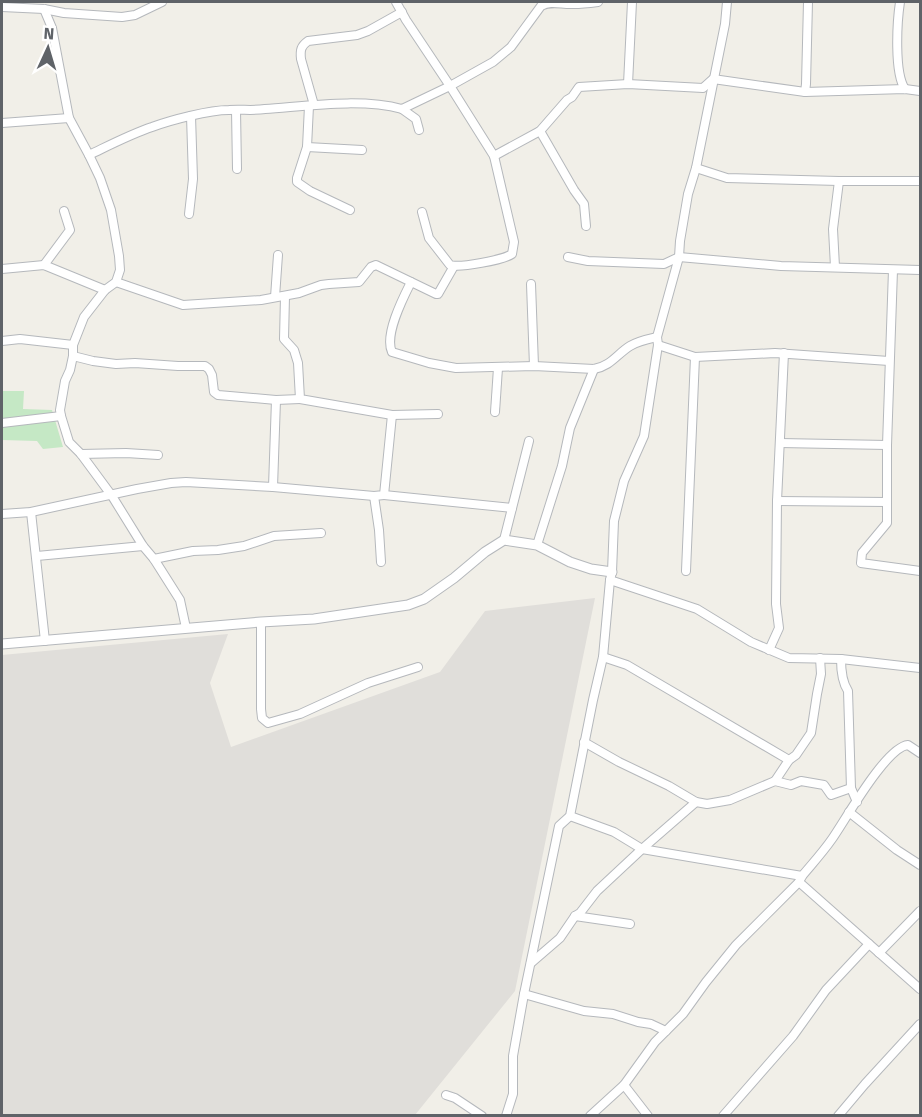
<svg xmlns="http://www.w3.org/2000/svg" width="922" height="1117" font-family="'Fira Sans',sans-serif">
  <style>
    .industrial { fill: #e0deda }
    .green { fill: #c5e8c5 }
    .lines { fill: none; stroke-linecap: round; stroke-linejoin: round }
    .minor-casing { stroke: #b5b8bc; stroke-width: 10 }
    .tertiary-casing { stroke: #b5b8bc; stroke-width: 11 }
    .minor { stroke: #fff; stroke-width: 8 }
    .tertiary { stroke: #fff; stroke-width: 9 }
  </style>
  <rect width="100%" height="100%" fill="#f1efe8"/>
  <path class="industrial" d="M 595,598 L 515,991 L 415,1115 L 2,1115 L 2,655 L 228,634 L 210,683 L 231,747 L 440,672 L 485,611 Z"/>
  <path class="green" d="M 2,391 L 24,391 L 23,409 L 52,410 L 63,447 L 43,449 L 37,441 L 2,440 Z"/>
  <g class="lines">
    <g class="minor-casing">
      <g id="minor">
        <path d="M 396,2 L 406,20 L 450,86 L 494,156 L 540,131 L 567,100 L 572,97 L 579,87 L 628,84 L 703,88 L 713,79 L 805,92 L 905,89 L 920,91"/>
        <path d="M 900,2 C 897,22 894,73 905,89"/>
        <path d="M 2,7 L 44,9 L 64,13 L 122,17 L 135,15 L 162,2"/>
        <path d="M 44,9 L 52,28 L 69,118 L 89,155 L 100,178 L 111,210 L 119,256 L 120,270 L 116,282 L 105,290 L 84,317 L 73,345 L 73,356 L 70,370 L 65,381 L 60,410 L 61,416 L 69,442 L 81,454 L 112,496 L 143,546 L 154,559 L 180,600 L 186,628"/>
        <path d="M 628,84 L 632,2"/>
        <path d="M 805,92 L 806,84 L 808,2"/>
        <path d="M 314,105 L 301,59 C 300,50 301,46 308,41 L 357,35 L 368,31 L 402,12"/>
        <path d="M 309,106 L 307,147 L 297,178 L 297,182 L 310,191 L 350,210"/>
        <path d="M 402,109 L 416,119 L 419,130"/>
        <path d="M 236,110 L 237,169"/>
        <path d="M 2,123 L 69,118"/>
        <path d="M 540,131 L 574,190 L 584,204 L 586,226"/>
        <path d="M 307,147 L 362,150"/>
        <path d="M 89,155 C 110,145 131,134 152,127 C 171,120 209,110 229,110 C 241,109 253,111 265,109 C 308,106 361,98 402,109 L 450,86 L 493,62 L 511,47 L 541,6 C 551,0 562,5 574,4 C 581,4 590,3 598,2"/>
        <path d="M 696,168 L 727,178 L 839,181 L 920,181"/>
        <path d="M 422,212 L 429,238 L 450,265 C 460,268 503,260 512,254 L 514,242 L 494,156"/>
        <path d="M 189,214 L 193,179 L 191,116"/>
        <path d="M 568,257 L 588,261 L 664,264 L 679,257 L 781,266 L 920,270"/>
        <path d="M 44,265 L 70,230 L 64,211"/>
        <path d="M 835,267 L 833,229 L 839,181"/>
        <path d="M 2,269 L 44,265 L 105,290"/>
        <path d="M 893,270 L 887,445 L 887,523 L 862,553 L 861,563 L 920,571"/>
        <path d="M 116,282 L 183,305 L 261,300 L 299,293 L 321,285 L 329,284 L 359,282 L 371,267 L 376,265 L 436,294 L 438,294 L 454,266"/>
        <path d="M 411,282 C 403,298 384,335 392,352 L 429,363 L 456,368 L 534,366 L 594,369 C 611,366 617,354 630,346 C 638,341 648,339 657,337"/>
        <path d="M 531,284 L 534,366"/>
        <path d="M 285,296 L 284,339 L 294,350 L 298,363 L 300,399 L 392,415 L 438,414"/>
        <path d="M 275,297 L 278,255"/>
        <path d="M 2,341 L 20,339 L 73,345"/>
        <path d="M 658,345 L 695,357 L 775,353 L 889,361"/>
        <path d="M 73,356 L 93,361 L 116,364 L 135,363 L 178,366 L 205,366 L 209,369 L 212,375 L 214,392 L 218,395 L 276,400 L 300,399"/>
        <path d="M 495,412 L 498,368"/>
        <path d="M 2,423 L 61,416"/>
        <path d="M 780,443 L 887,445"/>
        <path d="M 81,454 L 126,453 L 158,455"/>
        <path d="M 273,487 L 276,400"/>
        <path d="M 384,495 L 512,508"/>
        <path d="M 374,496 L 379,530 L 381,562"/>
        <path d="M 777,501 L 887,502"/>
        <path d="M 31,512 L 45,641"/>
        <path d="M 2,514 L 31,512 L 137,489 L 171,483 L 186,482 L 273,487 L 374,496 L 384,495 L 392,415"/>
        <path d="M 504,540 L 529,441"/>
        <path d="M 537,545 L 562,466 L 570,428 L 594,369"/>
        <path d="M 37,556 L 143,546"/>
        <path d="M 154,559 L 193,551 L 218,550 L 244,546 L 274,536 L 321,533"/>
        <path d="M 686,571 L 695,357"/>
        <path d="M 610,580 L 697,609 L 751,642 L 789,658 L 841,659 L 920,668"/>
        <path d="M 261,622 L 261,709 L 262,718 L 268,723 L 300,714 L 368,683 L 418,667"/>
        <path d="M 769,650 L 779,628 L 776,604 L 777,501 L 784,353"/>
        <path d="M 603,657 L 627,665 L 789,760"/>
        <path d="M 841,659 C 841,670 842,682 848,691 L 851,788 L 857,802"/>
        <path d="M 584,742 L 619,762 L 669,786 L 696,802 L 707,804 L 730,800 L 775,781 L 789,760 L 796,755 L 811,733 L 817,694 L 821,674 L 820,658"/>
        <path d="M 775,781 L 791,785 L 801,781 L 824,785 L 831,795 L 851,788"/>
        <path d="M 849,812 L 897,850 L 920,865"/>
        <path d="M 570,816 L 614,832 L 642,849 L 802,876"/>
        <path d="M 799,882 L 920,989"/>
        <path d="M 575,916 L 630,924"/>
        <path d="M 879,953 L 920,911"/>
        <path d="M 531,963 L 560,938 L 575,916 L 580,913 L 597,891 L 642,849 L 696,802"/>
        <path d="M 524,994 L 584,1011 L 613,1014 L 638,1022 L 651,1024 L 666,1031"/>
        <path d="M 624,1085 L 648,1116"/>
        <path d="M 446,1095 L 455,1098 L 482,1116"/>
        <path d="M 506,1116 L 513,1094 L 513,1056 L 524,994 L 559,826 L 570,816 L 593,700 L 603,657 L 610,580 L 612,572 L 614,521 L 624,481 L 644,436 L 658,345 L 657,337 L 679,257 L 680,241 L 688,194 L 696,168 L 725,24 L 727,2"/>
        <path d="M 590,1116 L 624,1085 L 655,1042 L 683,1014 L 706,982 L 736,945 L 799,882 L 802,876 C 812,864 823,852 832,839 C 846,819 886,747 908,745 L 920,753"/>
        <path d="M 723,1116 L 793,1036 L 826,990 L 869,944"/>
        <path d="M 838,1116 L 865,1084 L 920,1024"/>
      </g>
    </g>
    <g class="tertiary-casing">
      <path id="tertiary" d="M 2,644 L 261,622 L 314,619 L 408,605 L 424,599 L 454,578 L 485,552 L 504,540 L 537,545 L 570,562 L 591,569 L 612,572"/>
    </g>
    <use href="#minor" class="minor"/>
    <use href="#tertiary" class="tertiary"/>
  </g>
  <rect width="922" height="1117" fill="none" stroke="#5f6368" stroke-width="6"/>
  <g transform="translate(48 48) rotate(4)" stroke="#ffffff" stroke-width="4.5" paint-order="stroke">
  <path d="M0-4.5L10 22L0 15L-10 22Z" fill="#5f6368"/>
  <text y="-9" font-size="16" font-weight="bold" text-anchor="middle" fill="#5f6368">N</text>
  </g>
</svg>
